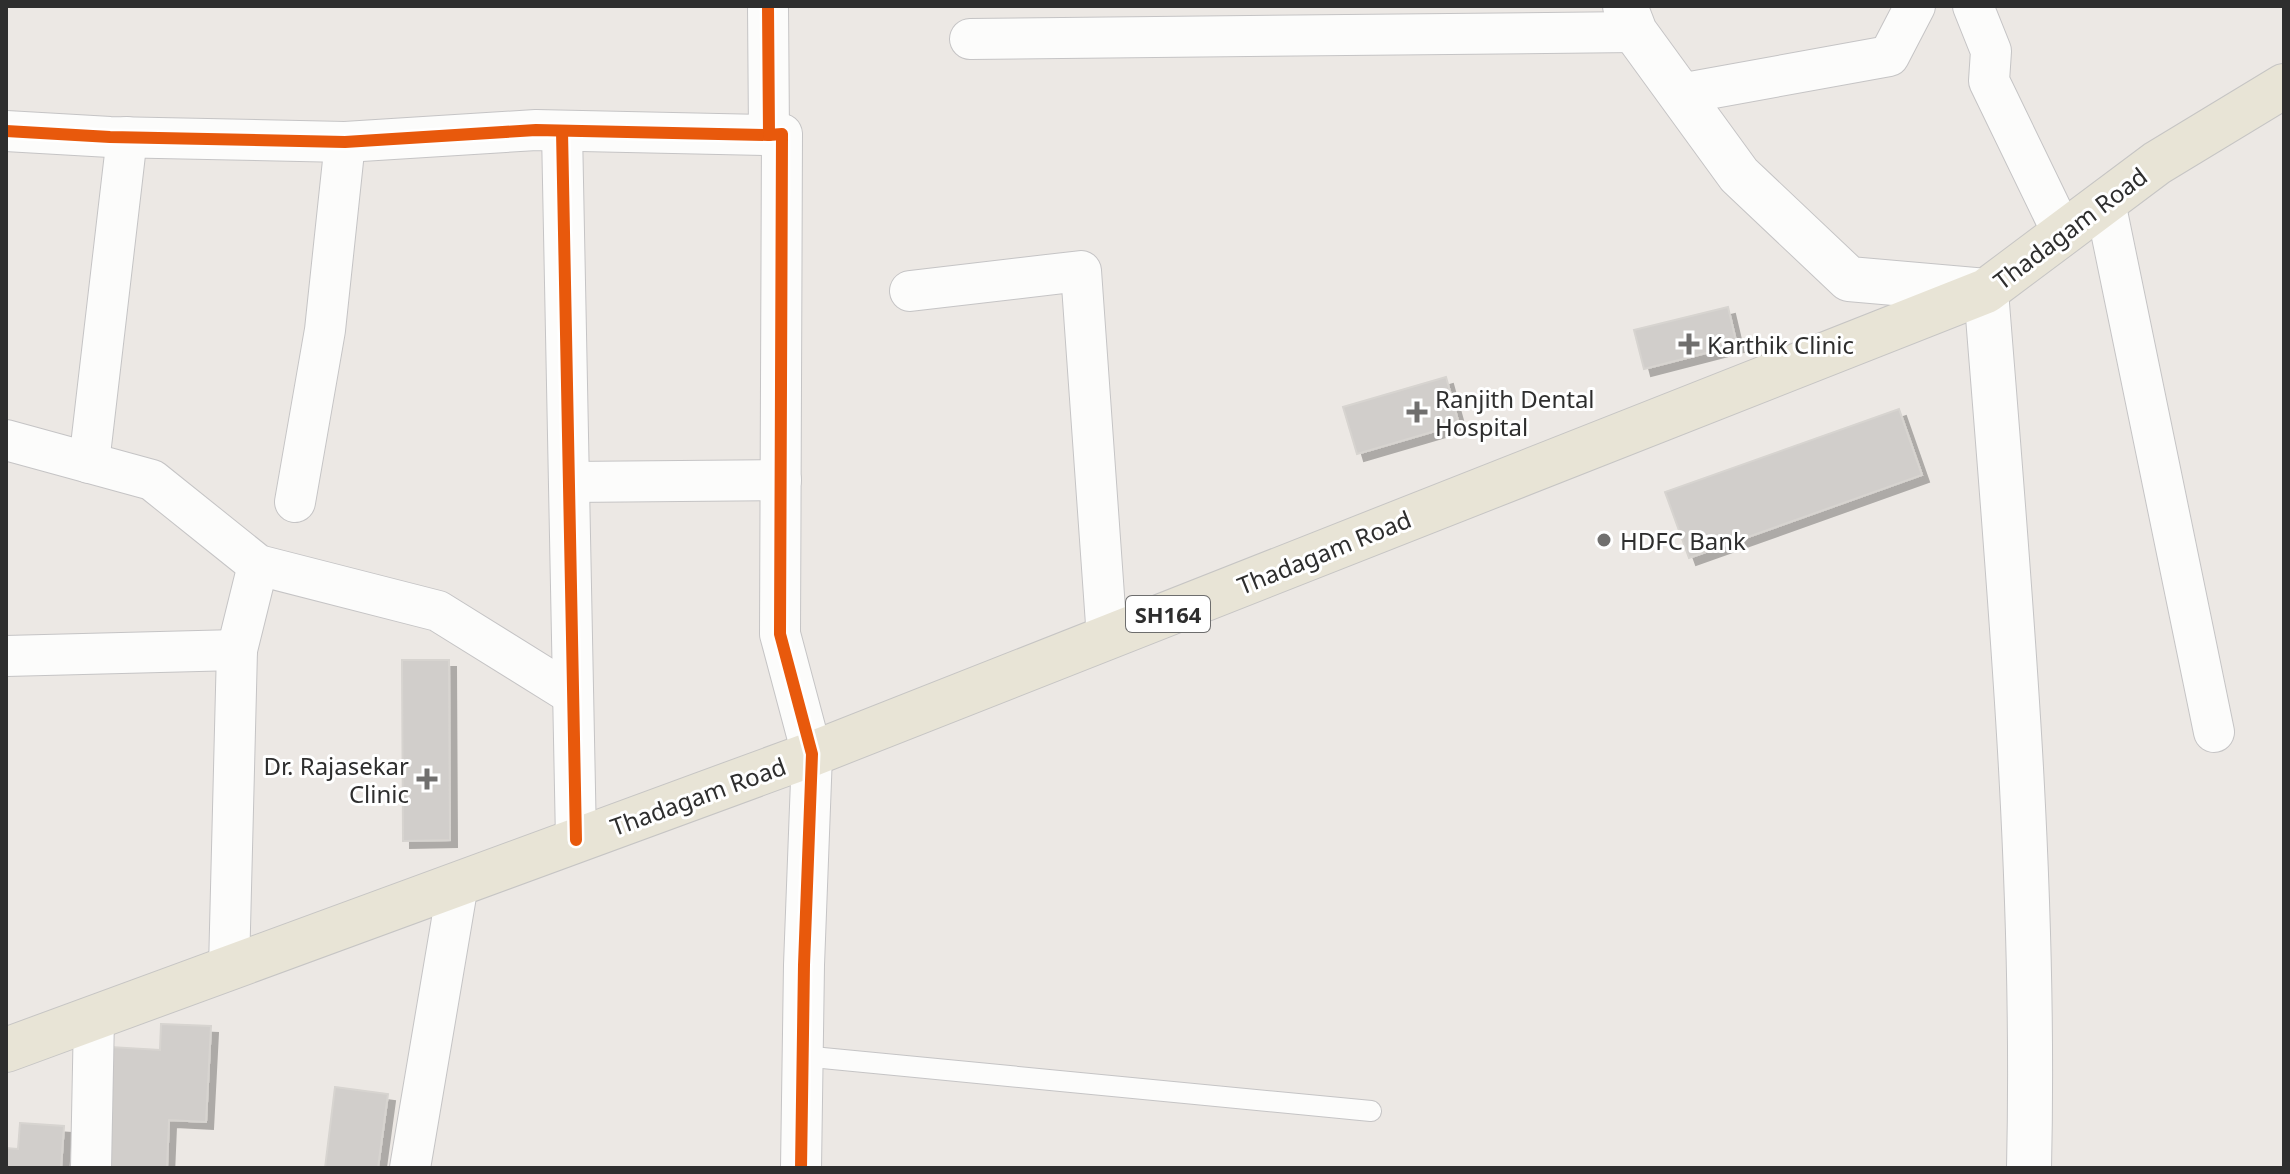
<svg xmlns="http://www.w3.org/2000/svg" width="2290" height="1174" font-family="'Noto Sans',sans-serif">
  <style>
    .building { fill: #d1cecb; stroke: #d7d4d0; stroke-width: 2; filter: url(#shadow) }
    .lines { fill: none; stroke-linecap: round; stroke-linejoin: round }
    .service-casing { stroke: #c5c4c5; stroke-width: 22 }
    .minor-casing { stroke: #c5c4c5; stroke-width: 42 }
    .secondary-casing { stroke: #c5c4c5; stroke-width: 46 }
    .primary-casing { stroke: #c6c5c4; stroke-width: 46 }
    .service { stroke: #fcfcfb; stroke-width: 20 }
    .minor { stroke: #fcfcfb; stroke-width: 40 }
    .secondary { stroke: #fcfcfb; stroke-width: 44 }
    .primary { stroke: #e8e4d6; stroke-width: 44 }
    .cycleway-casing { stroke: #fff; stroke-width: 17 }
    .cycleway { stroke: #e8590c; stroke-width: 12 }
    .poi-dot { fill: #706f6e; stroke: #fff; stroke-width: 3 }
    .labels { text-anchor: middle; dominant-baseline: central; stroke-width: 6; stroke-linejoin: round; paint-order: stroke }
    .shield { fill: #fff; stroke: #6d6d6d; stroke-width: 2 }
    .shield-label { font-size: 22px; font-weight: bold; fill: #2e2e2e }
    .street-label { font-size: 24px; fill: #2e2e2e; stroke: #fff }
    .poi-label { font-size: 24px; fill: #2e2e2e; stroke: #fff; text-anchor: start }
  </style>
  <defs>
    <filter id="shadow"><feDropShadow dx="7" dy="7" stdDeviation="0" flood-color="#0004"/></filter>
  </defs>
  <rect width="100%" height="100%" fill="#ece8e4"/>
  <g class="building">
    <path d="M 1728,307 L 1737,345 L 1644,369 L 1634,330 Z"/>
    <path d="M 1446,377 L 1459,424 L 1357,454 L 1343,407 Z"/>
    <path d="M 1899,409 L 1922,475 L 1689,558 L 1665,492 Z"/>
    <path d="M 402,660 L 449,660 L 450,840 L 403,841 Z"/>
    <path d="M 161,1024 L 211,1026 L 206,1122 L 169,1120 L 167,1167 L 181,1168 L 106,1168 L 111,1047 L 160,1050 Z"/>
    <path d="M 335,1087 L 388,1094 L 378,1168 L 325,1168 Z"/>
    <path d="M 20,1123 L 64,1126 L 61,1168 L 6,1168 L 6,1148 L 18,1149 Z"/>
  </g>
  <g class="lines">
    <g class="service-casing">
      <path id="service" d="M 802,1056 L 1371,1111"/>
    </g>
    <g class="minor-casing">
      <g id="minor">
        <path d="M 1973,6 L 1991,51 L 1989,81 L 2063,234"/>
        <path d="M 970,39 L 1635,32"/>
        <path d="M 1680,94 L 1889,56 L 1915,6"/>
        <path d="M 6,131 L 110,137 L 345,142 L 536,130 L 769,135 L 768,6"/>
        <path d="M 562,131 L 576,840"/>
        <path d="M 769,135 L 782,134 L 780,634 L 812,754 L 804,965 L 801,1168"/>
        <path d="M 2105,202 L 2214,732"/>
        <path d="M 910,291 L 1081,271 L 1107,638"/>
        <path d="M 6,440 L 152,480 L 258,565 L 438,611 L 573,695"/>
        <path d="M 89,463 L 127,137"/>
        <path d="M 569,482 L 781,480"/>
        <path d="M 295,502 L 325,330 L 345,142"/>
        <path d="M 6,656 L 237,650"/>
        <path d="M 229,968 L 237,650 L 258,565"/>
        <path d="M 91,1168 L 94,1017"/>
        <path d="M 410,1168 L 458,884"/>
      </g>
    </g>
    <g class="secondary-casing">
      <path id="secondary" d="M 1625,6 L 1635,32 L 1739,175 L 1849,279 L 1986,291 C 2009,583 2036,875 2029,1168"/>
    </g>
    <g class="primary-casing">
      <path id="primary" d="M 6,1050 L 812,754 L 1986,291 L 2157,163 L 2284,86"/>
    </g>
    <use href="#service" class="service"/>
    <use href="#minor" class="minor"/>
    <use href="#secondary" class="secondary"/>
    <use href="#primary" class="primary"/>
    <g class="cycleway-casing">
      <g id="cycleway">
        <path d="M 6,131 L 110,137 L 345,142 L 536,130 L 769,135 L 768,6"/>
        <path d="M 562,131 L 576,840"/>
        <path d="M 769,135 L 782,134 L 780,634 L 812,754 L 804,965 L 801,1168"/>
      </g>
    </g>
    <use href="#cycleway" class="cycleway"/>
  </g>
  <g class="poi-dot">
    <path d="M1685 332h8v8h8v8h-8v8h-8v-8h-8v-8h8z"/>
    <path d="M1413 400h8v8h8v8h-8v8h-8v-8h-8v-8h8z"/>
    <circle cx="1604" cy="540" r="8"/>
    <path d="M423 767h8v8h8v8h-8v8h-8v-8h-8v-8h8z"/>
  </g>
  <g class="labels">
    <rect class="shield" x="1126" y="596" width="84" height="36" rx="6"/>
    <g class="shield-label">
      <text x="1168" y="614">SH164</text>
    </g>
    <g class="street-label">
      <text transform="translate(2070 228) rotate(-37)">Thadagam Road</text>
      <text transform="translate(1324 552) rotate(-22)">Thadagam Road</text>
      <text transform="translate(698 796) rotate(-20)">Thadagam Road</text>
    </g>
    <g class="poi-label">
      <text x="1707" y="344">Karthik Clinic</text>
      <text x="1435" y="398">Ranjith Dental<tspan x="1435" dy="28">Hospital</tspan></text>
      <text x="1620" y="540">HDFC Bank</text>
      <text x="409" y="765" text-anchor="end">Dr. Rajasekar<tspan x="409" dy="28">Clinic</tspan></text>
    </g>
  </g>
  <rect width="2290" height="1174" fill="none" stroke="#2e2e2e" stroke-width="16"/>
</svg>
